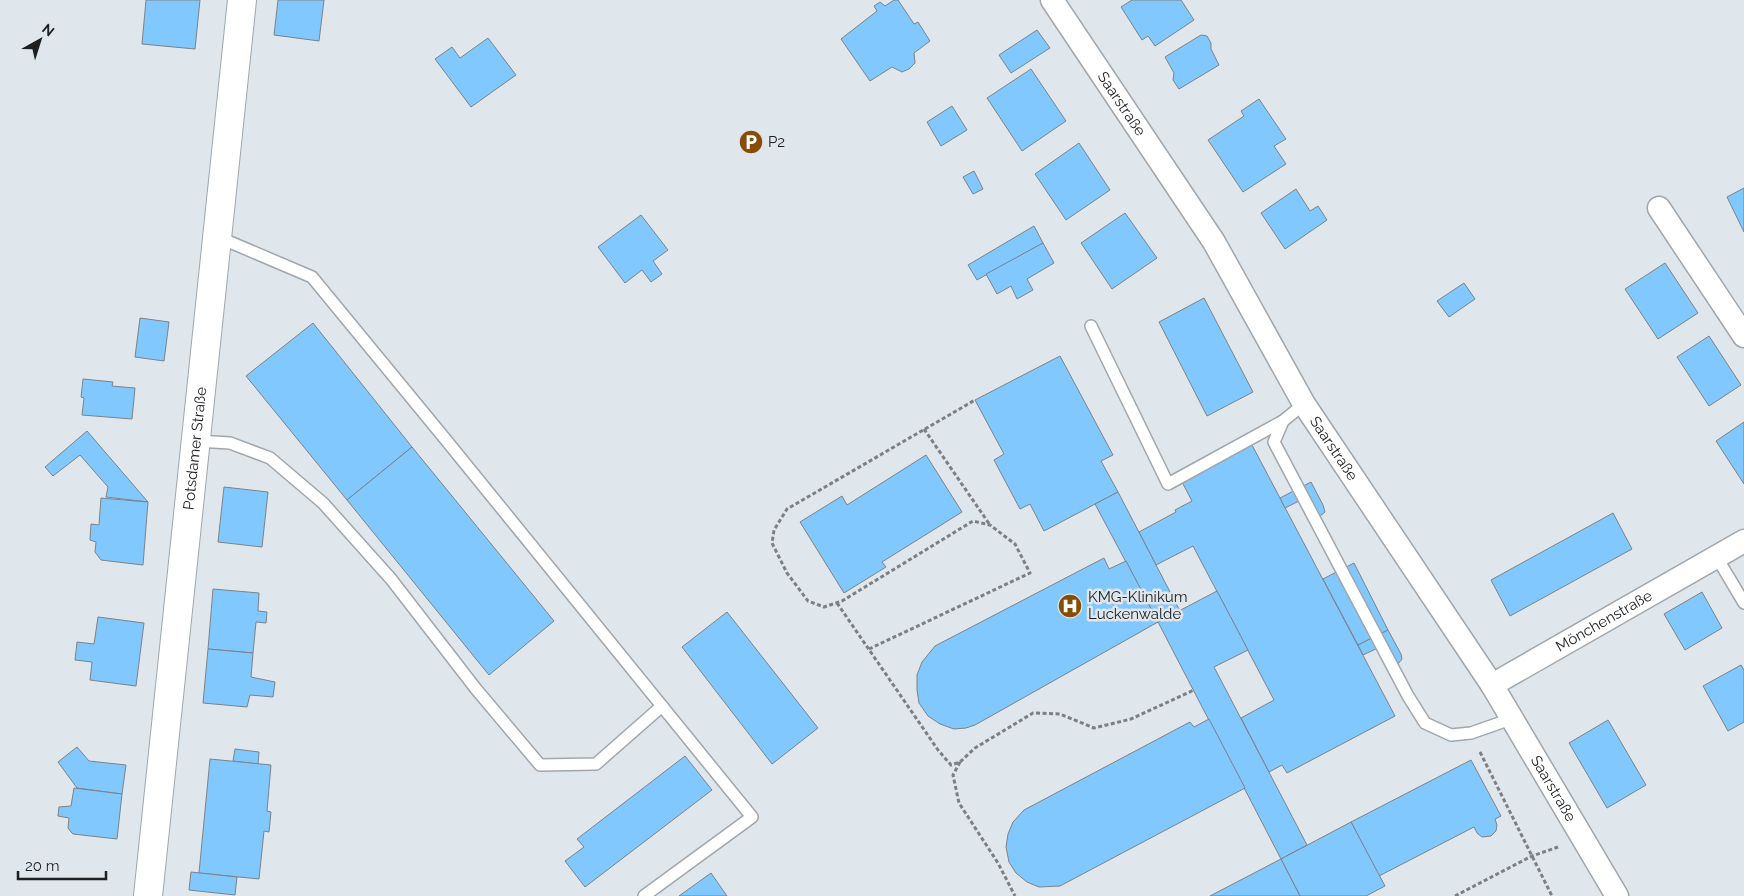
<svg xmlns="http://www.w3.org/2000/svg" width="1744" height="896" font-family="Raleway,sans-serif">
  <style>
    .building { fill: #81c8fe; stroke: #7c8388 }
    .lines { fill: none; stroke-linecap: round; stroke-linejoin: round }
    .service-casing { stroke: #a0a7ac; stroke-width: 14 }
    .minor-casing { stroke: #a0a7ac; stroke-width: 25 }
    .tertiary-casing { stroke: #a0a7ac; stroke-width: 30 }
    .path { stroke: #7b8084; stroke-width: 3; stroke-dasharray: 4 2.5; stroke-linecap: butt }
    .service { stroke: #fff; stroke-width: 11 }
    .minor { stroke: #fff; stroke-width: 22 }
    .tertiary { stroke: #fff; stroke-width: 28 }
    .labels { text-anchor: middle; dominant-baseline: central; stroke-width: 5; stroke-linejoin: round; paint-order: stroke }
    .street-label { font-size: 15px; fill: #1d1f21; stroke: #dfe6ec }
    .poi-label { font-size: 15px; fill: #1d1f21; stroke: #dfe6ec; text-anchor: start }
  </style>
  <rect width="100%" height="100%" fill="#dfe6ec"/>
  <g class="building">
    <path d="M 146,0 L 200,0 L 195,49 L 142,44 Z"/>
    <path d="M 278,0 L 324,0 L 319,41 L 274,35 Z"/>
    <path d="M 894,0 L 898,0 L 914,24 L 918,22 L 930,41 L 914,53 L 915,63 L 909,69 L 902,72 L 892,67 L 870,81 L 841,39 L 877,11 L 874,6 L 880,2 L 885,6 Z"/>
    <path d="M 1132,0 L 1181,0 L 1194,20 L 1155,46 L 1148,36 L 1142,40 L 1121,7 Z"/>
    <path d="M 1037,30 L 1050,48 L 1011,73 L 999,55 Z"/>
    <path d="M 1201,35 L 1207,36 L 1211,43 L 1211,49 L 1219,65 L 1179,89 L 1173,80 L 1174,73 L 1165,57 Z"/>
    <path d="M 488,38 L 516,75 L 471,107 L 435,59 L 452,47 L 460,58 Z"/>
    <path d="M 1031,69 L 1066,121 L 1022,151 L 987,98 Z"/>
    <path d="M 1259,99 L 1286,139 L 1274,146 L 1286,164 L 1243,192 L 1208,140 L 1244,116 L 1241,111 Z"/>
    <path d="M 952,106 L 967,130 L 941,146 L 927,122 Z"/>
    <path d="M 1079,143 L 1110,190 L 1066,220 L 1035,174 Z"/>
    <path d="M 974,171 L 983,189 L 973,194 L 963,177 Z"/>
    <path d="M 1744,188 L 1744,232 L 1727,197 Z"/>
    <path d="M 1296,189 L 1310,211 L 1318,206 L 1327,220 L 1285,249 L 1261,213 Z"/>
    <path d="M 1125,213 L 1157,258 L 1112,289 L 1081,243 Z"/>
    <path d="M 641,215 L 668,250 L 653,261 L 662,274 L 651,282 L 642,270 L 625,283 L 598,247 Z"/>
    <path d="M 1034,226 L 1043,243 L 977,280 L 968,265 Z"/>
    <path d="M 1043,243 L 1054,263 L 1027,279 L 1033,290 L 1017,299 L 1011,286 L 997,294 L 986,274 Z"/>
    <path d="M 1665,263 L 1698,313 L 1658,339 L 1625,289 Z"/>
    <path d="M 1464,283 L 1475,299 L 1449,317 L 1437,301 Z"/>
    <path d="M 1204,298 L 1253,392 L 1207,416 L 1159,322 Z"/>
    <path d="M 140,318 L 169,322 L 164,361 L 135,357 Z"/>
    <path d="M 313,323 L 412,447 L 347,500 L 246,376 Z"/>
    <path d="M 1709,336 L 1741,385 L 1709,406 L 1677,357 Z"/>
    <path d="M 1060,356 L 1113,455 L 1101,461 L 1118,492 L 1044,531 L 1030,504 L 1020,509 L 994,460 L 1004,454 L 975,400 Z"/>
    <path d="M 83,379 L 113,382 L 112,386 L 135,388 L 132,419 L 82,415 L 84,398 L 81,397 Z"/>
    <path d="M 1744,422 L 1744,484 L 1716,441 Z"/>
    <path d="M 87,431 L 148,502 L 106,497 L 108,487 L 80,455 L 53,476 L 45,467 Z"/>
    <path d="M 1252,445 L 1395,716 L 1287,773 L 1282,765 L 1269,772 L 1241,718 L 1274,700 L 1193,546 L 1156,565 L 1139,532 L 1176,512 L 1175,510 L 1192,501 L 1182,482 Z"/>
    <path d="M 412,447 L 554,621 L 489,675 L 347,500 Z"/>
    <path d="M 926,455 L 962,512 L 882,562 L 886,567 L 844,593 L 800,522 L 842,496 L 847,505 Z"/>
    <path d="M 1311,482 L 1323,505 L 1325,512 L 1320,516 L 1314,517 L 1303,499 L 1285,508 L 1280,498 Z"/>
    <path d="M 224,487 L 268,492 L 262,547 L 218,542 Z"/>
    <path d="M 1118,492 L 1180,611 L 1158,622 L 1095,504 Z"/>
    <path d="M 101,498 L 148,502 L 143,565 L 101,560 L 95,552 L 96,542 L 90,540 L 91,524 L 99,525 Z"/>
    <path d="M 1613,513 L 1632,549 L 1510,616 L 1491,580 Z"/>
    <path d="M 1104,558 L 1109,569 L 1126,561 L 1158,622 L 975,725 L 966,728 L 954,729 L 940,724 L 928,716 L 919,703 L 917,690 L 917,675 L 922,662 L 935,646 Z"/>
    <path d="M 1354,563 L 1388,630 L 1358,645 L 1323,579 Z"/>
    <path d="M 213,589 L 259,593 L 258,611 L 267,612 L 266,623 L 256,622 L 253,653 L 208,649 Z"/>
    <path d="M 1217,591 L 1248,650 L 1214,667 L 1307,845 L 1281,859 L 1158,622 Z"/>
    <path d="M 1702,592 L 1722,628 L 1685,650 L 1664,614 Z"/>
    <path d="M 727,612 L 818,728 L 772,764 L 682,647 Z"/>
    <path d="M 98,617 L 144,623 L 136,686 L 90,680 L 92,662 L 75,660 L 77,642 L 94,644 Z"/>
    <path d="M 1388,630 L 1401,654 L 1402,659 L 1398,664 L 1392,664 L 1380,647 L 1363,655 L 1358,645 Z"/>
    <path d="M 208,649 L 253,653 L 251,677 L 275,682 L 273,697 L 250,695 L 247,707 L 203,703 Z"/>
    <path d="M 1741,665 L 1744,670 L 1744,722 L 1728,731 L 1703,686 Z"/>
    <path d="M 1209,719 L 1245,788 L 1060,886 L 1039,887 L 1027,882 L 1016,873 L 1009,862 L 1006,847 L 1008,834 L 1013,822 L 1024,810 L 1190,722 L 1194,727 Z"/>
    <path d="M 1608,720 L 1646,785 L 1607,808 L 1569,743 Z"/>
    <path d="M 77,747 L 89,761 L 126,765 L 122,794 L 77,788 L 58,762 Z"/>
    <path d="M 235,749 L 259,752 L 258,764 L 233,761 Z"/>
    <path d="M 685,756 L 712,790 L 585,887 L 565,861 L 584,847 L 577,839 Z"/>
    <path d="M 210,759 L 271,765 L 267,811 L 271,812 L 269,832 L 264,831 L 259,879 L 199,873 Z"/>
    <path d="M 1471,760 L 1501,816 L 1495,819 L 1497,825 L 1496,831 L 1491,836 L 1482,837 L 1477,833 L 1474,827 L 1379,876 L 1351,822 Z"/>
    <path d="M 74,788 L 122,794 L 117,839 L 73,834 L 71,832 L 68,828 L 69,818 L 58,816 L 59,807 L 71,806 Z"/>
    <path d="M 1351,822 L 1385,886 L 1366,896 L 1300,896 L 1281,859 Z"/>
    <path d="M 1281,859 L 1300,896 L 1210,896 Z"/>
    <path d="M 191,872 L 237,877 L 235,895 L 189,890 Z"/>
    <path d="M 711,873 L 727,896 L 679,896 Z"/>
  </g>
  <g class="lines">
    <g class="service-casing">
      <g id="service">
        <path d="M 218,237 L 312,277 L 446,440 L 752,817 L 644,896"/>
        <path d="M 1091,326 L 1168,484 L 1283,421"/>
        <path d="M 1304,404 L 1283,421 L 1274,442 L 1408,696 L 1425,723 L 1451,735 L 1471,733 L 1511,719"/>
        <path d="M 196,441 L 230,443 L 270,458 L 323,503 L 391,579 L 476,689 L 540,765 L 596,764 L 662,706"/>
        <path d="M 1716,556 L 1744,603"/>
      </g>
    </g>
    <g class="minor-casing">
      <g id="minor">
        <path id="s1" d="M 1052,0 L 1214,242 L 1304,404 L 1492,685 L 1617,896"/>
        <path d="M 1659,208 L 1744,336"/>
        <path id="s2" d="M 1492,685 L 1744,541"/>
      </g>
    </g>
    <g class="tertiary-casing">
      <g id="tertiary">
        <path id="s3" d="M 148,896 L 242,0"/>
      </g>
    </g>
    <g class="path">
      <path d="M 924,429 L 990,525"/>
      <path d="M 837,603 L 938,750 L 951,765 L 960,762 L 975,748 L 1033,713 L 1060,714 L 1094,728 L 1131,719 L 1194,690"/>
      <path d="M 869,649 L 1030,573 L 1015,544 L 990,525 L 973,521 L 842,601 L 824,607 L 808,601 L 787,573 L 772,543 L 774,530 L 787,509 L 975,400"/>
      <path d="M 1480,752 L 1552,896"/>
      <path d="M 960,762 L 953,775 L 959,803 L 998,863 L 1015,896"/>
      <path d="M 1455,896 L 1532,856 L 1558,847"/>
    </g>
    <use href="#service" class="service"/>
    <use href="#minor" class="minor"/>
    <use href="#tertiary" class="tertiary"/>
  </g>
  <defs>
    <g id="parking-disc" transform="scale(1.25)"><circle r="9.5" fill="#874d05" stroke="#dfe6ec"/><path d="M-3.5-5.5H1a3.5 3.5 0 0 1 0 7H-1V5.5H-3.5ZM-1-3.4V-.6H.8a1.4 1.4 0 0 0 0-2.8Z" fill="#fff"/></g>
    <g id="hospital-disc" transform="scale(1.25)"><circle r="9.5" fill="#874d05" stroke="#dfe6ec"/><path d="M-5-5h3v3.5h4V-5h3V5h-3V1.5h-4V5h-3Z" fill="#fff"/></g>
  </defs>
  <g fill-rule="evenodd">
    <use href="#parking-disc" x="751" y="142"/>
    <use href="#hospital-disc" x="1070" y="606"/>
  </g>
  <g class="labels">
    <g class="street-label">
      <text stroke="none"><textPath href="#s1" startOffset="125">Saarstraße</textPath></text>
      <text stroke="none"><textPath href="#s3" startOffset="450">Potsdamer Straße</textPath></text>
      <text stroke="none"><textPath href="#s1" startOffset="530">Saarstraße</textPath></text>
      <text stroke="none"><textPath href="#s2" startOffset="129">Mönchenstraße</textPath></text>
      <text stroke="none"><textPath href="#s1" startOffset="935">Saarstraße</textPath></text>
    </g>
    <g class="poi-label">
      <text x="768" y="142">P2</text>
      <text x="1088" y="597">KMG-Klinikum<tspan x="1088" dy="17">Luckenwalde</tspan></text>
    </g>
  </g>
  <g transform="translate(40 40) rotate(39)" stroke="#dfe6ec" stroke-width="4" paint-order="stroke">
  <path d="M0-4L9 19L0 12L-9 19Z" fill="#1d1f21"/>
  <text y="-8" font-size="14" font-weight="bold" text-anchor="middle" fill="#1d1f21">N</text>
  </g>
  <path d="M18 871v8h88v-8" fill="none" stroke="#1d1f21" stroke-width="2.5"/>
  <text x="25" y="871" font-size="15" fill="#1d1f21" stroke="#dfe6ec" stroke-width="4" paint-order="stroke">20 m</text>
</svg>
